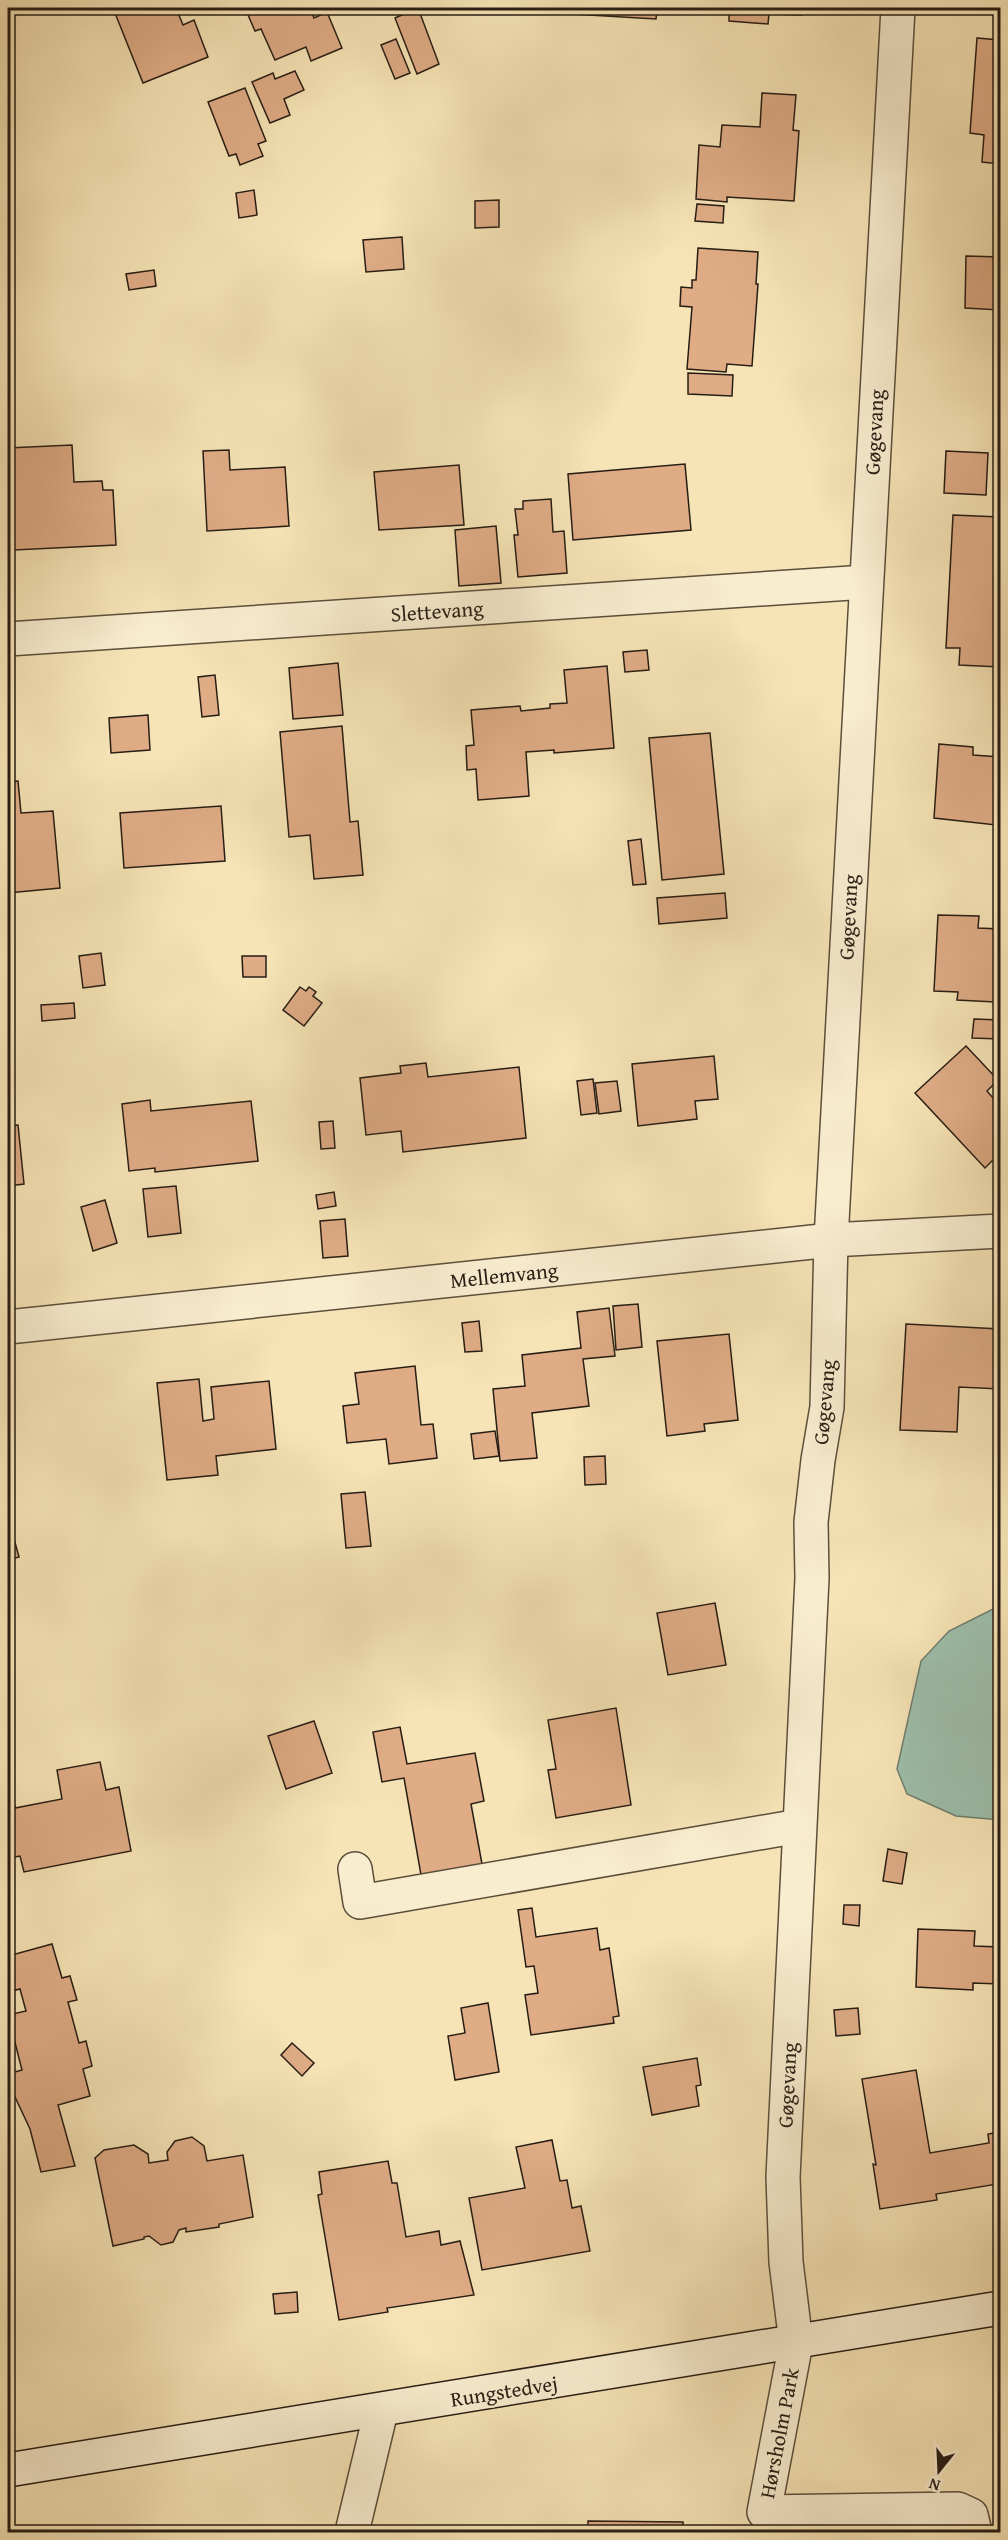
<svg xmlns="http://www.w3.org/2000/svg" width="1008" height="2540" font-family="'Gentium Book Plus',serif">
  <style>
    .water { fill: #9dbfab; stroke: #6e7e6f; stroke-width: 1.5 }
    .building { fill: #dfac86; stroke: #271d14; stroke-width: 1.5 }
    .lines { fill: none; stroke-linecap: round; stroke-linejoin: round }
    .street-casing { stroke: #5b4f3c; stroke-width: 36 }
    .secondary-casing { stroke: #271d14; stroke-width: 36 }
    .street { stroke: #f9edd0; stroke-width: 33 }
    .secondary { stroke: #f9edd0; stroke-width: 33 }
    .labels { text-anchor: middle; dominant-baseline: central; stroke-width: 4.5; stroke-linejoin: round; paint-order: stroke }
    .street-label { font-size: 21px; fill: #271d14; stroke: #f9edd0 }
  </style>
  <rect width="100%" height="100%" fill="#f6e4b6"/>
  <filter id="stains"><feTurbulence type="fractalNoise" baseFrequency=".00333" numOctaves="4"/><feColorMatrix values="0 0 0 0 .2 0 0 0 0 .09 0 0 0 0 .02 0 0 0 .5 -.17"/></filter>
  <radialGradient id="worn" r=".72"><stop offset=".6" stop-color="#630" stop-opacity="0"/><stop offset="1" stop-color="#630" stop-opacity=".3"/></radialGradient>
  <path class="water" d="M 993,1609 L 1000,1610 L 1000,1820 L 956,1816 L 907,1794 L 897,1769 L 921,1661 L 949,1631 Z"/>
  <g class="building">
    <path d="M 113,8 L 176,8 L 183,25 L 194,20 L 208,57 L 143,83 Z"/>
    <path d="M 245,8 L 310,8 L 314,18 L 327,12 L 342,48 L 311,61 L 306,47 L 275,60 L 261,29 L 255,31 Z"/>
    <path d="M 418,8 L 439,64 L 417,74 L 395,18 Z"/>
    <path d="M 556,8 L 657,8 L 656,19 L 555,13 Z"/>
    <path d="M 712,8 L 802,8 L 802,15 L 769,14 L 768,24 L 729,21 L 729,11 L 712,10 Z"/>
    <path d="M 977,38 L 1000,40 L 1000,164 L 982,162 L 984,135 L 970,133 Z"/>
    <path d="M 396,39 L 410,73 L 395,79 L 381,45 Z"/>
    <path d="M 295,71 L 304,90 L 284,99 L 290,115 L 270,123 L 252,82 L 273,73 L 275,79 Z"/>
    <path d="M 245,88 L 266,141 L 258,144 L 263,156 L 240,165 L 236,154 L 229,156 L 208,102 Z"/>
    <path d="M 762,93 L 796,95 L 793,130 L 799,131 L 794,201 L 727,197 L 727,202 L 696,199 L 699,145 L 720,147 L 722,125 L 760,127 Z"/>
    <path d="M 254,190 L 257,215 L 239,218 L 236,193 Z"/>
    <path d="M 499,200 L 499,227 L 475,228 L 475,201 Z"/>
    <path d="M 697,204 L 724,206 L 723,223 L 695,221 Z"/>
    <path d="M 402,237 L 404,269 L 366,272 L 363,240 Z"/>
    <path d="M 698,248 L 758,252 L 756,284 L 758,284 L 752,366 L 727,364 L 726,372 L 687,369 L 692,307 L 680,306 L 681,287 L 692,288 L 692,280 L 696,280 Z"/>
    <path d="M 966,256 L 1000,257 L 1000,310 L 965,308 Z"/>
    <path d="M 154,270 L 156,286 L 129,290 L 126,274 Z"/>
    <path d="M 688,373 L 733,375 L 732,396 L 688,394 Z"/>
    <path d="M 72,445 L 74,482 L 102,481 L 103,490 L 113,490 L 116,545 L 14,550 L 12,498 L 8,499 L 8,448 Z"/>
    <path d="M 229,450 L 230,470 L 285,467 L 289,526 L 207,531 L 203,451 Z"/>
    <path d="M 946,451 L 988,453 L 986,495 L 944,493 Z"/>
    <path d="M 685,464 L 691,530 L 573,540 L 568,474 Z"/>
    <path d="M 459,465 L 464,525 L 379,530 L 374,472 Z"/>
    <path d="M 551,499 L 553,532 L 564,531 L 567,573 L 518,577 L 514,535 L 518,535 L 515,509 L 523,509 L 523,501 Z"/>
    <path d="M 953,515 L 1000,517 L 1000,667 L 959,665 L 960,648 L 946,648 Z"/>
    <path d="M 496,526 L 501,583 L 459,586 L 455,530 Z"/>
    <path d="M 647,650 L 649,670 L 625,672 L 623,652 Z"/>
    <path d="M 338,663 L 343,715 L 293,719 L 289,668 Z"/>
    <path d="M 607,666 L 614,748 L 554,753 L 554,750 L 526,752 L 529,796 L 478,800 L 476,769 L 467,770 L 466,746 L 474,745 L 471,710 L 520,706 L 521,711 L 550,708 L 550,704 L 567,703 L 564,670 Z"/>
    <path d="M 215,675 L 219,715 L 202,717 L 198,677 Z"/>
    <path d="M 148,715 L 150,750 L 111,753 L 109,718 Z"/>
    <path d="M 342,726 L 350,822 L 358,821 L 363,875 L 314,879 L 310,835 L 289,837 L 280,732 Z"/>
    <path d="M 710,733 L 724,874 L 662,880 L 649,738 Z"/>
    <path d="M 939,744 L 973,747 L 973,755 L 1000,757 L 1000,810 L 998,810 L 996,825 L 934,818 Z"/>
    <path d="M 18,781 L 21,813 L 53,811 L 60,888 L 8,893 L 8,782 Z"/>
    <path d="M 221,806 L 225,861 L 124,868 L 120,813 Z"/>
    <path d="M 641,839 L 646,884 L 633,885 L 628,841 Z"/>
    <path d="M 725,893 L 727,918 L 659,924 L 657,898 Z"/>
    <path d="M 938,915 L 979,916 L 978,928 L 1000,929 L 1000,995 L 995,995 L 995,1002 L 957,1000 L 958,992 L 934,991 Z"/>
    <path d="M 101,953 L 105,985 L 83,988 L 79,956 Z"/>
    <path d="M 242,956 L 266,956 L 266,977 L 243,977 Z"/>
    <path d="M 300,987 L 306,991 L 309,987 L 316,992 L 313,996 L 322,1003 L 304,1026 L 283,1010 Z"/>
    <path d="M 74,1003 L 75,1018 L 42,1021 L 41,1005 Z"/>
    <path d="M 974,1019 L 1000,1020 L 1000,1039 L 972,1038 Z"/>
    <path d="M 966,1046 L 998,1080 L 987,1091 L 1000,1106 L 1000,1153 L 985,1168 L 915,1093 Z"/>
    <path d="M 714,1056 L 718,1099 L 695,1101 L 697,1119 L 638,1126 L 632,1064 Z"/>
    <path d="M 426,1063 L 428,1077 L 519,1067 L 526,1138 L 403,1152 L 401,1131 L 366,1135 L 360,1078 L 401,1073 L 400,1066 Z"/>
    <path d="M 593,1079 L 597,1113 L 581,1115 L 577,1081 Z"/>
    <path d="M 617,1081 L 621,1111 L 599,1114 L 595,1083 Z"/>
    <path d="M 150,1100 L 151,1111 L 251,1101 L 258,1161 L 155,1172 L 155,1168 L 129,1171 L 122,1104 Z"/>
    <path d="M 333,1121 L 335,1148 L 321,1149 L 319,1122 Z"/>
    <path d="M 18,1125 L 24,1184 L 8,1186 L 8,1126 Z"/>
    <path d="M 176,1186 L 181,1233 L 148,1237 L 143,1189 Z"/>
    <path d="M 334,1192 L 336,1206 L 318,1209 L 316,1195 Z"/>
    <path d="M 105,1200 L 117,1243 L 93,1251 L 81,1207 Z"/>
    <path d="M 345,1219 L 348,1256 L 323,1258 L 320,1221 Z"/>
    <path d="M 638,1304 L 642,1347 L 616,1350 L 613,1306 Z"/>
    <path d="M 609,1308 L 615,1356 L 583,1359 L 589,1406 L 532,1413 L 537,1458 L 500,1461 L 493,1389 L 525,1386 L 522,1355 L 581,1348 L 577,1312 Z"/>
    <path d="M 479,1321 L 482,1351 L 465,1352 L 462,1323 Z"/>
    <path d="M 906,1324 L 1000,1329 L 1000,1389 L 959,1387 L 957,1432 L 900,1430 Z"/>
    <path d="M 729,1334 L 738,1420 L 704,1424 L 705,1431 L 667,1436 L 657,1341 Z"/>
    <path d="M 415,1366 L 421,1425 L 433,1424 L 437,1458 L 389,1464 L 386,1439 L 347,1443 L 343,1406 L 359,1404 L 355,1373 Z"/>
    <path d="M 199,1379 L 203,1421 L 214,1419 L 211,1387 L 269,1381 L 276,1449 L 216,1456 L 218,1475 L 167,1480 L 157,1383 Z"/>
    <path d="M 495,1431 L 499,1456 L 474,1459 L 471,1434 Z"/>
    <path d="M 605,1456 L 606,1484 L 585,1485 L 584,1457 Z"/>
    <path d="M 365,1492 L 371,1546 L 346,1548 L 341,1494 Z"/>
    <path d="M 8,1517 L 19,1557 L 8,1560 Z"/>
    <path d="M 715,1603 L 726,1665 L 668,1675 L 657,1613 Z"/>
    <path d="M 616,1708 L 631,1805 L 556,1818 L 548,1770 L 556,1769 L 548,1720 Z"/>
    <path d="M 314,1721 L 332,1773 L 286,1789 L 268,1736 Z"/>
    <path d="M 400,1727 L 407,1764 L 475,1753 L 484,1801 L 471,1804 L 482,1864 L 421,1875 L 404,1778 L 382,1782 L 373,1732 Z"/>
    <path d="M 100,1762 L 106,1790 L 119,1787 L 131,1851 L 24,1872 L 20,1856 L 9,1858 L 8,1850 L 8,1792 L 12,1791 L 15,1808 L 62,1799 L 57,1770 Z"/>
    <path d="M 888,1849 L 907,1853 L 902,1884 L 883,1881 Z"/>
    <path d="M 844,1905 L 860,1905 L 859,1926 L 843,1924 Z"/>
    <path d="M 532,1908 L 536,1937 L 597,1928 L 600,1950 L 609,1948 L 619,2016 L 613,2017 L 614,2023 L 531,2035 L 525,1995 L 538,1993 L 534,1966 L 526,1967 L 518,1910 Z"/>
    <path d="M 918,1929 L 975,1931 L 974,1946 L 1000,1947 L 1000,1984 L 973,1983 L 973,1990 L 916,1987 Z"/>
    <path d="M 52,1944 L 62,1978 L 70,1976 L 77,2000 L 68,2002 L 79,2043 L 86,2041 L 92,2066 L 83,2069 L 90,2096 L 58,2105 L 75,2166 L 41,2172 L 30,2129 L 8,2082 L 8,2074 L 22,2070 L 8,2015 L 26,2011 L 20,1989 L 12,1991 L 8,1973 L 8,1956 Z"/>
    <path d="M 488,2003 L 499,2072 L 455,2080 L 448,2036 L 465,2033 L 461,2008 Z"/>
    <path d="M 858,2008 L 860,2034 L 836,2036 L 834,2010 Z"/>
    <path d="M 292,2043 L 314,2063 L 302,2076 L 281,2055 Z"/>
    <path d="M 697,2058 L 701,2085 L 696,2086 L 699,2106 L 652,2115 L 643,2067 Z"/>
    <path d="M 916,2070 L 930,2153 L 989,2143 L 988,2134 L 1000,2132 L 1000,2206 L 997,2184 L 936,2194 L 937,2200 L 880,2209 L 873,2164 L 876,2165 L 862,2079 Z"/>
    <path d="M 192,2137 L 204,2146 L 207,2161 L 243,2155 L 253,2217 L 219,2224 L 219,2227 L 186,2232 L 186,2228 L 179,2230 L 173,2242 L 161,2245 L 149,2236 L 144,2237 L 144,2239 L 113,2246 L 95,2158 L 104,2150 L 134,2145 L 148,2154 L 149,2163 L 168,2160 L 167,2152 L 175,2141 Z"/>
    <path d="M 552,2140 L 560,2181 L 567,2180 L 572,2208 L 581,2206 L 590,2251 L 482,2270 L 469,2198 L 525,2188 L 516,2147 Z"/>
    <path d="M 388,2161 L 392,2183 L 397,2183 L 406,2237 L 439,2231 L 441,2245 L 460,2241 L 474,2295 L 387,2308 L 388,2312 L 339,2320 L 318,2195 L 322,2194 L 319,2172 Z"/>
    <path d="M 297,2292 L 298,2312 L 275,2314 L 273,2294 Z"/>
    <path d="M 588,2521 L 683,2522 L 683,2532 L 588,2532 Z"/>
  </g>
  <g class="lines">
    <g class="street-casing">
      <g id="street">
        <path d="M 898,8 L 831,1240 L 827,1407 L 818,1460 L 811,1522 L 812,1578 L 783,2177 L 786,2262 L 796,2343 L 764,2512 L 958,2509 L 971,2515 L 975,2532"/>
        <path d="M 8,639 L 866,582"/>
        <path d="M 8,1327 L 831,1240 L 1000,1231"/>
        <path d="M 355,1869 L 360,1902 L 799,1826"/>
        <path d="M 352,2532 L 381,2411"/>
      </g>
    </g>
    <g class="secondary-casing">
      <path id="secondary" d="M 8,2470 L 1000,2308"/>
    </g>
    <use href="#street" class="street"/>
    <use href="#secondary" class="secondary"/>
  </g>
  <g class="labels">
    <g class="street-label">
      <text transform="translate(874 432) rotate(-87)">Gøgevang</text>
      <text transform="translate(437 611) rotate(-4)">Slettevang</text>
      <text transform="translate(848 917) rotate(-87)">Gøgevang</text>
      <text transform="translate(504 1275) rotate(-6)">Mellemvang</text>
      <text transform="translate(824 1402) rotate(-85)">Gøgevang</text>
      <text transform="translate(787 2085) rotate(-87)">Gøgevang</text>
      <text transform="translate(504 2391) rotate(-9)">Rungstedvej</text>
      <text transform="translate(779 2433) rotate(-79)">Hørsholm Park</text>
    </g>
  </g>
  <rect width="1008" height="2540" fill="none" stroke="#f6e4b6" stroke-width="30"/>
  <rect x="9" y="9" width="990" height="2522" fill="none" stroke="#271d14" stroke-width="3"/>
  <rect x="15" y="15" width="978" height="2510" fill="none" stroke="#271d14" stroke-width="1.5"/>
  <g transform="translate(939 2471) rotate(198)" stroke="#f9edd0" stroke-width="4.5" paint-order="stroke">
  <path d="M0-4.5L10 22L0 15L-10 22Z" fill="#271d14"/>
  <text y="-9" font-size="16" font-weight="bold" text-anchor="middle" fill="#271d14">N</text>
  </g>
  <rect width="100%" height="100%" filter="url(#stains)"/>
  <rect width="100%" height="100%" fill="url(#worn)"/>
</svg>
